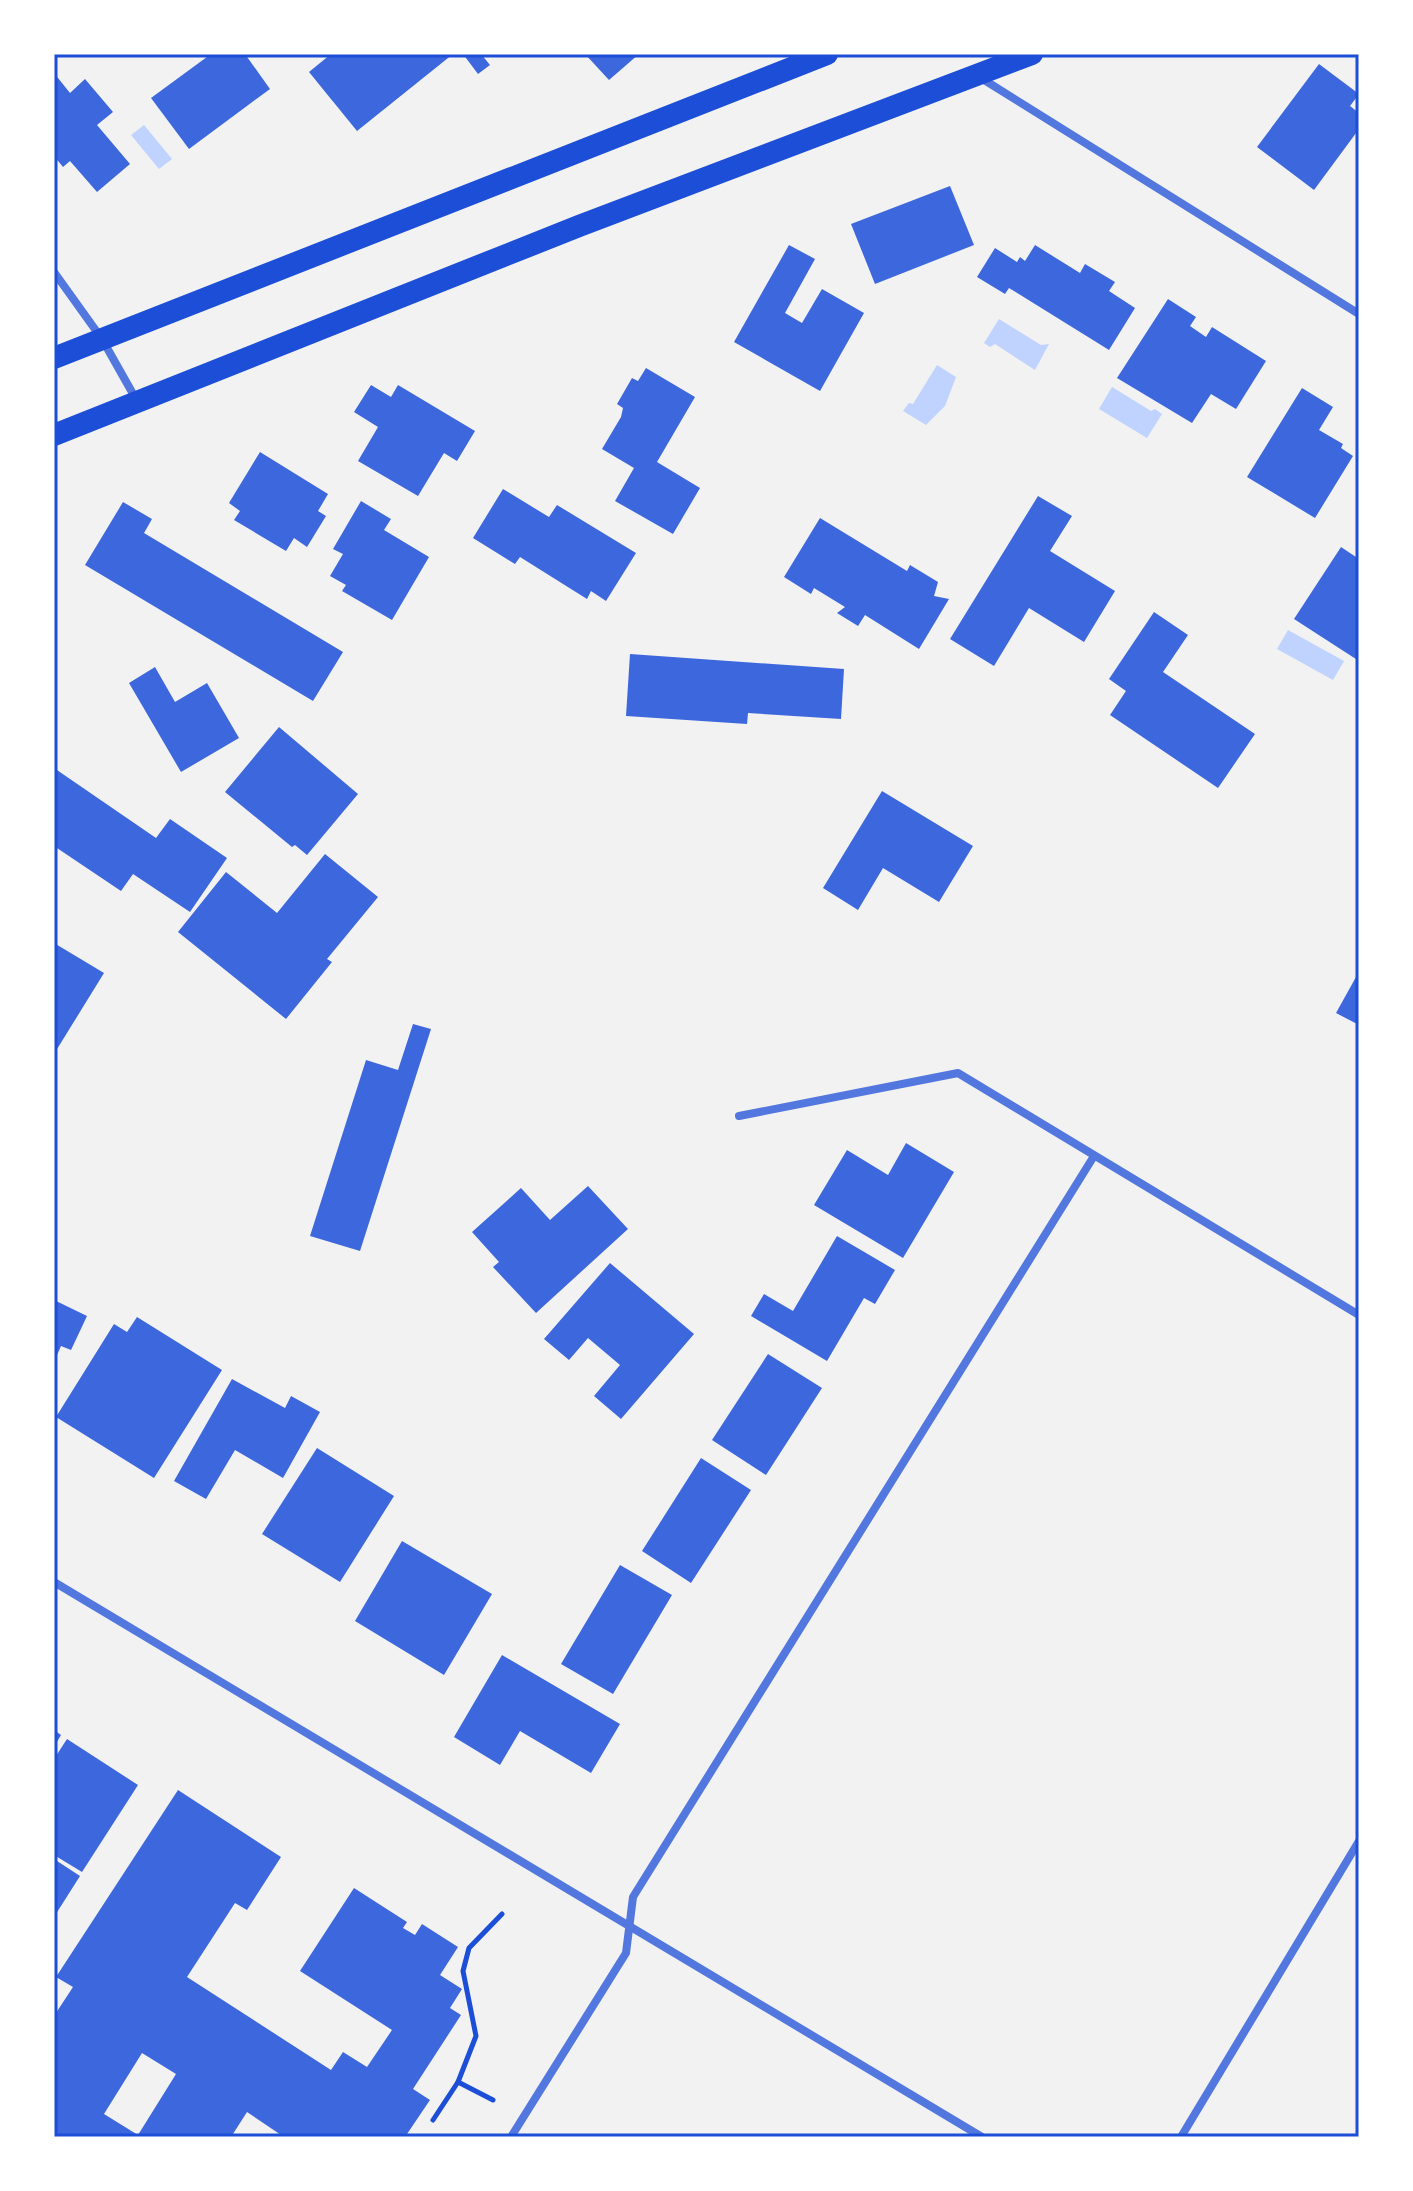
<svg xmlns="http://www.w3.org/2000/svg" width="1413" height="2191" font-family="'Public Sans',sans-serif">
  <style>
    .water { fill: #bfd3fe }
    .building { fill: #3d67dc; fill-rule: evenodd }
    .lines { fill: none; stroke-linecap: round; stroke-linejoin: round }
    .path { stroke: #1d4ed8; stroke-width: 5 }
    .minor { stroke: #5277de; stroke-width: 8 }
    .trunk { stroke: #1d4ed8; stroke-width: 22 }
    .neatline { fill: none; stroke: #1d4ed8; stroke-width: 3 }
  </style>
  <rect width="100%" height="100%" fill="#f2f2f2"/>
  <g class="water">
    <path d="M 144,125 L 172,159 L 159,169 L 131,135 Z"/>
    <path d="M 999,319 L 1041,345 L 1049,344 L 1035,370 L 995,344 L 990,347 L 984,343 Z"/>
    <path d="M 937,365 L 956,377 L 945,406 L 926,425 L 903,411 L 909,403 L 913,404 Z"/>
    <path d="M 1112,387 L 1151,411 L 1155,409 L 1162,414 L 1147,438 L 1099,409 Z"/>
    <path d="M 1288,630 L 1344,661 L 1333,680 L 1277,649 Z"/>
  </g>
  <g class="building">
    <path d="M 211,54 L 245,54 L 270,89 L 189,149 L 151,98 Z"/>
    <path d="M 331,54 L 453,54 L 357,131 L 309,72 Z"/>
    <path d="M 463,54 L 481,54 L 490,65 L 478,74 Z"/>
    <path d="M 585,54 L 639,54 L 609,80 Z"/>
    <path d="M 1319,64 L 1359,94 L 1350,106 L 1359,113 L 1359,129 L 1314,190 L 1257,147 Z"/>
    <path d="M 54,73 L 70,93 L 85,79 L 113,112 L 97,125 L 130,164 L 97,192 L 70,161 L 63,167 L 54,156 Z"/>
    <path d="M 950,186 L 974,245 L 875,284 L 851,224 Z"/>
    <path d="M 789,245 L 815,259 L 785,313 L 802,323 L 822,289 L 864,313 L 820,391 L 734,342 Z"/>
    <path d="M 1035,245 L 1080,273 L 1085,264 L 1115,282 L 1109,291 L 1135,308 L 1109,350 L 1009,288 L 1005,294 L 977,277 L 995,248 L 1017,262 L 1020,257 L 1025,261 Z"/>
    <path d="M 1168,299 L 1196,317 L 1190,326 L 1206,337 L 1212,327 L 1266,361 L 1236,409 L 1211,394 L 1192,423 L 1117,378 Z"/>
    <path d="M 646,368 L 695,397 L 657,462 L 700,488 L 673,534 L 615,501 L 634,468 L 602,449 L 621,417 L 623,408 L 617,404 L 632,378 L 638,381 Z"/>
    <path d="M 371,385 L 391,397 L 398,385 L 475,431 L 457,461 L 444,453 L 418,496 L 358,461 L 378,427 L 354,412 Z"/>
    <path d="M 1302,388 L 1333,407 L 1319,430 L 1343,444 L 1341,448 L 1353,456 L 1315,518 L 1247,477 Z"/>
    <path d="M 260,452 L 328,494 L 318,511 L 326,516 L 307,547 L 294,538 L 286,551 L 234,520 L 240,511 L 229,503 Z"/>
    <path d="M 503,489 L 549,517 L 557,505 L 636,553 L 606,601 L 591,591 L 587,599 L 520,557 L 515,564 L 473,538 Z"/>
    <path d="M 1038,496 L 1072,516 L 1050,551 L 1115,591 L 1084,642 L 1029,608 L 994,666 L 950,639 Z"/>
    <path d="M 361,501 L 391,519 L 384,530 L 429,557 L 392,620 L 342,591 L 346,585 L 330,576 L 343,554 L 333,549 Z"/>
    <path d="M 123,502 L 152,519 L 144,533 L 343,652 L 313,701 L 85,565 Z"/>
    <path d="M 820,518 L 907,571 L 910,565 L 938,582 L 934,596 L 949,599 L 919,649 L 865,615 L 858,626 L 837,613 L 845,607 L 814,588 L 811,594 L 784,577 Z"/>
    <path d="M 1341,547 L 1359,559 L 1359,661 L 1294,619 Z"/>
    <path d="M 1154,612 L 1188,635 L 1163,672 L 1255,734 L 1218,788 L 1110,715 L 1126,691 L 1109,679 Z"/>
    <path d="M 630,654 L 844,669 L 841,719 L 748,713 L 747,724 L 626,716 Z"/>
    <path d="M 155,667 L 175,702 L 207,683 L 239,738 L 181,772 L 129,683 Z"/>
    <path d="M 279,727 L 358,794 L 307,855 L 295,845 L 292,847 L 225,792 Z"/>
    <path d="M 54,768 L 156,838 L 170,819 L 227,858 L 190,912 L 133,874 L 121,891 L 54,846 Z"/>
    <path d="M 882,791 L 973,846 L 939,902 L 883,868 L 858,910 L 823,888 Z"/>
    <path d="M 325,854 L 378,897 L 327,959 L 332,962 L 286,1019 L 178,932 L 226,872 L 277,913 Z"/>
    <path d="M 54,943 L 104,973 L 54,1054 Z"/>
    <path d="M 1356,977 L 1359,979 L 1359,1025 L 1336,1013 Z"/>
    <path d="M 413,1024 L 431,1029 L 360,1251 L 310,1236 L 366,1060 L 398,1070 Z"/>
    <path d="M 906,1143 L 954,1172 L 903,1258 L 814,1205 L 847,1150 L 888,1175 Z"/>
    <path d="M 588,1186 L 628,1229 L 536,1313 L 493,1267 L 499,1262 L 472,1232 L 521,1188 L 550,1220 Z"/>
    <path d="M 837,1236 L 895,1270 L 875,1304 L 864,1298 L 827,1361 L 751,1316 L 764,1294 L 793,1311 Z"/>
    <path d="M 610,1263 L 694,1334 L 621,1419 L 594,1396 L 620,1365 L 588,1338 L 569,1360 L 544,1339 Z"/>
    <path d="M 54,1300 L 87,1316 L 71,1350 L 61,1346 L 54,1362 Z"/>
    <path d="M 137,1317 L 222,1370 L 154,1478 L 56,1417 L 114,1324 L 127,1332 Z"/>
    <path d="M 768,1354 L 822,1388 L 766,1475 L 712,1440 Z"/>
    <path d="M 232,1379 L 285,1408 L 291,1396 L 320,1412 L 283,1478 L 235,1450 L 206,1499 L 174,1481 Z"/>
    <path d="M 317,1448 L 394,1496 L 340,1582 L 262,1534 Z"/>
    <path d="M 701,1458 L 751,1490 L 691,1583 L 642,1551 Z"/>
    <path d="M 402,1541 L 492,1594 L 444,1675 L 355,1621 Z"/>
    <path d="M 620,1565 L 672,1595 L 613,1694 L 561,1664 Z"/>
    <path d="M 502,1655 L 620,1724 L 591,1773 L 520,1731 L 500,1765 L 454,1737 Z"/>
    <path d="M 54,1730 L 61,1735 L 54,1747 Z"/>
    <path d="M 67,1739 L 138,1785 L 82,1872 L 54,1855 L 54,1759 Z"/>
    <path d="M 178,1790 L 281,1857 L 247,1910 L 235,1903 L 187,1977 L 331,2070 L 343,2052 L 367,2067 L 392,2030 L 300,1971 L 354,1888 L 407,1922 L 403,1928 L 415,1935 L 422,1924 L 458,1947 L 440,1975 L 462,1989 L 450,2008 L 461,2015 L 413,2089 L 430,2100 L 405,2137 L 284,2137 L 247,2112 L 231,2137 L 54,2137 L 54,2016 L 73,1987 L 56,1977 ZM 142,2053 L 176,2074 L 138,2135 L 104,2114 Z"/>
    <path d="M 54,1859 L 80,1876 L 54,1917 Z"/>
  </g>
  <g class="lines">
    <g class="path">
      <path d="M 458,2082 L 493,2100"/>
      <path d="M 433,2120 L 458,2082 L 476,2036 L 463,1971 L 469,1948 L 502,1914"/>
    </g>
    <g class="minor">
      <path d="M 981,78 L 1359,314"/>
      <path d="M 54,272 L 102,339 L 137,401"/>
      <path d="M 739,1116 L 958,1073 L 1359,1315"/>
      <path d="M 54,1582 L 982,2137"/>
      <path d="M 511,2137 L 626,1953 L 633,1897 L 1094,1156"/>
      <path d="M 1181,2137 L 1359,1841"/>
    </g>
    <g class="trunk">
      <path d="M 54,358 L 827,54"/>
      <path d="M 54,435 L 579,226 L 1032,54"/>
    </g>
  </g>
  <rect width="1413" height="2191" fill="none" stroke="#ffffff" stroke-width="112"/>
  <rect x="56" y="56" width="1301" height="2079" class="neatline"/>
</svg>
